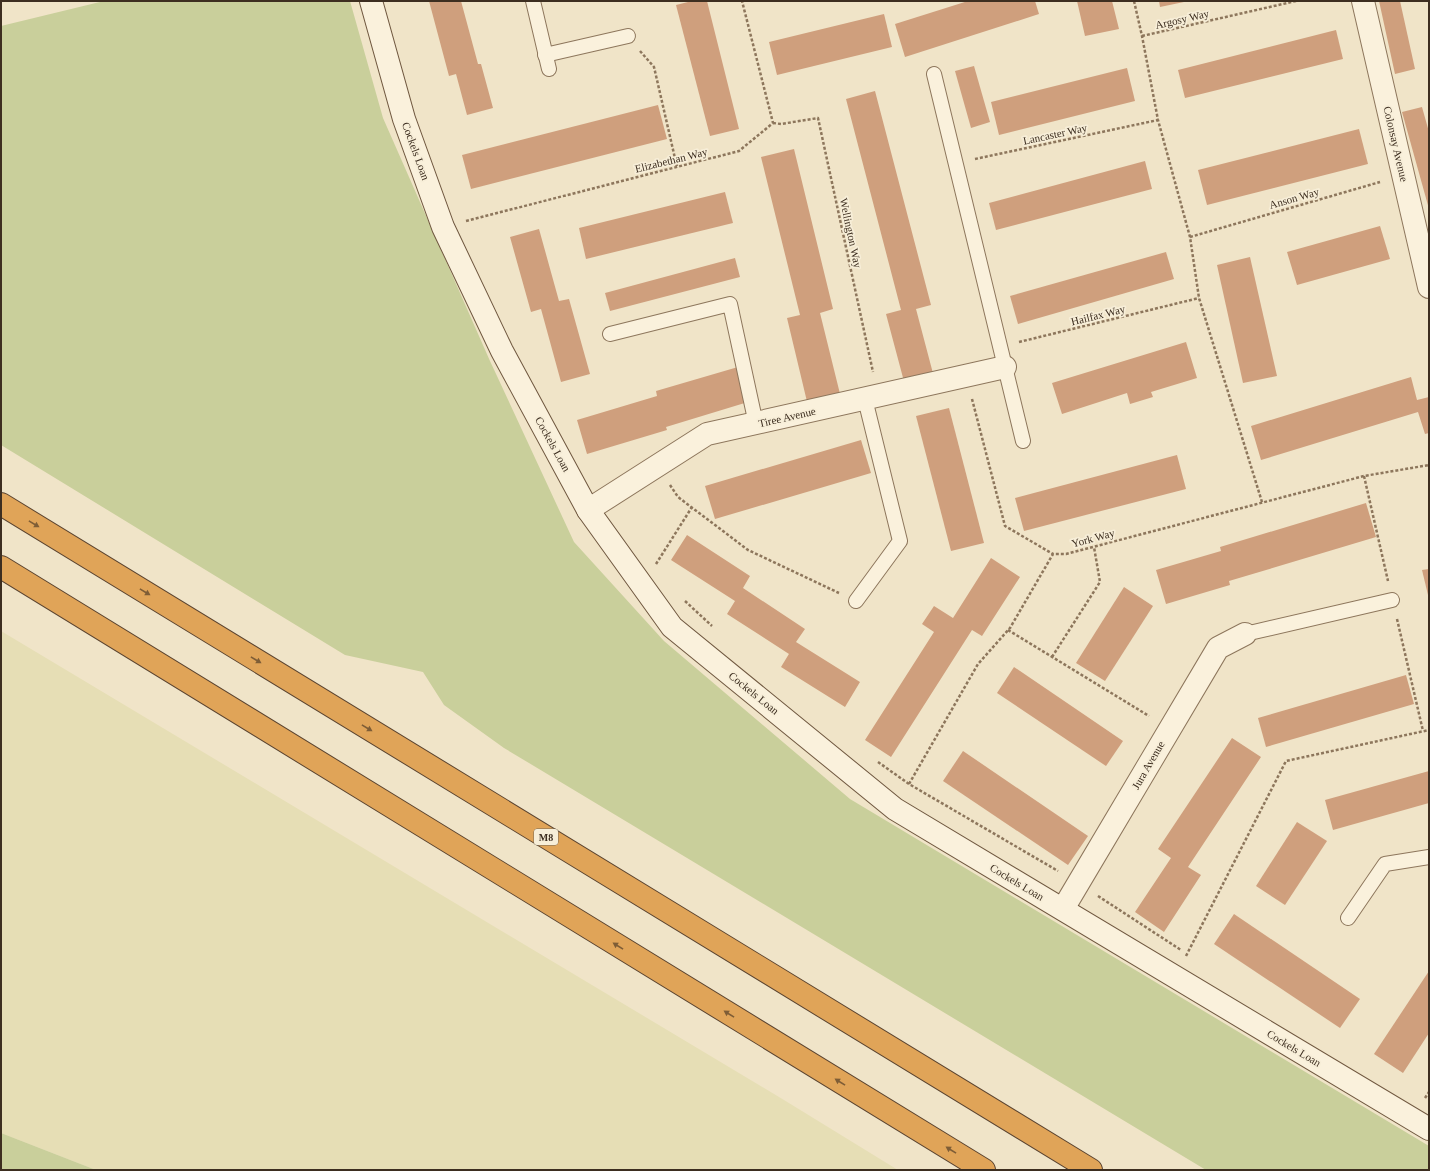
<svg xmlns="http://www.w3.org/2000/svg" width="1430" height="1171" font-family="Georgia,serif">
  <style>
    .farmland { fill: #e6deb5 }
    .green { fill: #c9cf9b }
    .building { fill: #cf9f7d }
    .lines { fill: none; stroke-linecap: round; stroke-linejoin: round }
    .lane-casing { stroke: #8d765c; stroke-width: 16 }
    .street-casing { stroke: #8d765c; stroke-width: 24 }
    .secondary-casing { stroke: #6f573f; stroke-width: 24 }
    .highway-casing { stroke: #5b4430; stroke-width: 24 }
    .path { stroke: #8d765c; stroke-width: 2.5; stroke-dasharray: 3 2; stroke-linecap: butt }
    .lane { stroke: #faf1dc; stroke-width: 14 }
    .street { stroke: #faf1dc; stroke-width: 22 }
    .secondary { stroke: #faf1dc; stroke-width: 22 }
    .highway { stroke: #e0a458; stroke-width: 22 }
    .oneway { fill: #7e5d36 }
    .labels { text-anchor: middle; dominant-baseline: central; stroke-width: 3.5; stroke-linejoin: round; paint-order: stroke }
    .shield { fill: #f7eed8; stroke: #756857; stroke-width: 1 }
    .shield-label { font-size: 10px; font-weight: bold; fill: #3d2e20 }
    .street-label { font-size: 11px; fill: #3d2e20; stroke: #f7eed8 }
  </style>
  <rect width="100%" height="100%" fill="#f0e4c8"/>
  <path class="farmland" d="M 1,631 L 784,1100 L 898,1170 L 96,1170 L 1,1133 Z"/>
  <g class="green">
    <path d="M 104,1 L 350,1 L 383,118 L 490,361 L 574,542 L 664,641 L 850,799 L 1429,1146 L 1429,1170 L 1206,1170 L 504,748 L 444,705 L 423,672 L 345,655 L 1,445 L 1,26 Z"/>
    <path d="M 1,1133 L 96,1170 L 1,1170 Z"/>
  </g>
  <g class="building">
    <path d="M 429,1 L 461,1 L 478,64 L 481,64 L 493,108 L 467,115 L 456,74 L 449,76 Z"/>
    <path d="M 692,1 L 707,1 L 739,129 L 710,136 L 676,5 Z"/>
    <path d="M 968,1 L 1035,1 L 1039,14 L 905,57 L 895,24 Z"/>
    <path d="M 1077,1 L 1112,1 L 1119,29 L 1085,36 Z"/>
    <path d="M 1159,1 L 1184,1 L 1184,2 L 1160,7 Z"/>
    <path d="M 1379,1 L 1400,1 L 1415,69 L 1395,74 Z"/>
    <path d="M 884,14 L 892,47 L 777,75 L 769,42 Z"/>
    <path d="M 1336,30 L 1343,59 L 1185,98 L 1178,70 Z"/>
    <path d="M 974,66 L 990,122 L 971,128 L 955,71 Z"/>
    <path d="M 1127,68 L 1135,101 L 999,135 L 991,102 Z"/>
    <path d="M 875,91 L 931,305 L 916,309 L 935,381 L 906,389 L 886,314 L 901,310 L 846,99 Z"/>
    <path d="M 658,105 L 667,139 L 471,189 L 462,155 Z"/>
    <path d="M 1422,107 L 1429,132 L 1429,209 L 1402,112 Z"/>
    <path d="M 1359,129 L 1368,164 L 1207,205 L 1198,170 Z"/>
    <path d="M 794,149 L 833,309 L 820,313 L 842,402 L 809,410 L 787,318 L 800,315 L 761,157 Z"/>
    <path d="M 1145,161 L 1152,189 L 996,230 L 989,203 Z"/>
    <path d="M 725,192 L 733,223 L 586,259 L 579,228 Z"/>
    <path d="M 1380,226 L 1390,259 L 1297,285 L 1287,252 Z"/>
    <path d="M 539,229 L 559,301 L 569,299 L 590,374 L 561,382 L 541,309 L 531,312 L 510,237 Z"/>
    <path d="M 1166,252 L 1174,279 L 1018,324 L 1010,296 Z"/>
    <path d="M 1250,257 L 1277,376 L 1243,383 L 1217,265 Z"/>
    <path d="M 735,258 L 740,277 L 610,311 L 605,293 Z"/>
    <path d="M 1186,342 L 1197,378 L 1151,392 L 1153,397 L 1130,404 L 1127,393 L 1062,414 L 1052,383 Z"/>
    <path d="M 738,367 L 748,402 L 666,427 L 667,430 L 587,454 L 577,420 L 657,396 L 656,391 Z"/>
    <path d="M 1411,377 L 1417,400 L 1429,397 L 1429,433 L 1425,434 L 1418,412 L 1261,460 L 1251,426 Z"/>
    <path d="M 949,408 L 984,543 L 951,551 L 916,416 Z"/>
    <path d="M 861,440 L 871,473 L 715,519 L 705,486 Z"/>
    <path d="M 1177,455 L 1186,489 L 1024,531 L 1015,498 Z"/>
    <path d="M 1366,503 L 1376,537 L 1229,581 L 1230,585 L 1166,604 L 1156,570 L 1221,551 L 1220,547 Z"/>
    <path d="M 687,535 L 750,576 L 743,588 L 805,629 L 796,642 L 860,682 L 845,707 L 781,667 L 795,644 L 789,654 L 727,614 L 735,601 L 671,560 Z"/>
    <path d="M 991,558 L 1020,577 L 982,636 L 972,630 L 891,757 L 865,740 L 934,632 L 922,624 L 934,606 L 953,618 Z"/>
    <path d="M 1429,569 L 1429,595 L 1428,595 L 1422,570 Z"/>
    <path d="M 1124,587 L 1153,606 L 1105,681 L 1076,663 Z"/>
    <path d="M 1014,667 L 1123,741 L 1106,766 L 997,693 Z"/>
    <path d="M 1406,675 L 1414,704 L 1266,747 L 1258,718 Z"/>
    <path d="M 1232,738 L 1261,757 L 1188,867 L 1201,875 L 1164,932 L 1135,912 L 1171,858 L 1158,849 Z"/>
    <path d="M 963,751 L 1088,836 L 1068,865 L 943,781 Z"/>
    <path d="M 1429,771 L 1429,803 L 1333,830 L 1325,800 Z"/>
    <path d="M 1297,822 L 1327,841 L 1285,905 L 1256,886 Z"/>
    <path d="M 1234,914 L 1360,999 L 1340,1028 L 1214,944 Z"/>
    <path d="M 1429,971 L 1429,1033 L 1403,1073 L 1374,1054 Z"/>
  </g>
  <g class="lines">
    <g class="lane-casing">
      <g id="lane">
        <path d="M 533,1 L 549,69"/>
        <path d="M 545,55 L 628,36"/>
        <path d="M 934,74 L 1023,441"/>
        <path d="M 610,334 L 730,304 L 756,424"/>
        <path d="M 856,601 L 900,541 L 865,399"/>
        <path d="M 1245,634 L 1392,600"/>
        <path d="M 1348,918 L 1385,864 L 1429,857"/>
      </g>
    </g>
    <g class="street-casing">
      <g id="street">
        <path d="M 1363,1 L 1429,287"/>
        <path d="M 588,510 L 707,434 L 1005,367"/>
        <path d="M 1063,909 L 1218,648 L 1245,634"/>
      </g>
    </g>
    <g class="secondary-casing">
      <path id="secondary" d="M 371,1 L 404,119 L 443,227 L 502,351 L 588,510 L 672,627 L 895,809 L 1429,1129"/>
    </g>
    <g class="highway-casing">
      <g id="highway">
        <path d="M 1,504 L 1091,1170"/>
        <path d="M 1,567 L 984,1170"/>
      </g>
    </g>
    <g class="path">
      <path d="M 1134,1 L 1142,36 L 1158,120 L 1190,237 L 1199,298 L 1262,502"/>
      <path d="M 1142,36 L 1296,1"/>
      <path d="M 640,51 L 654,67 L 677,167"/>
      <path d="M 773,123 L 781,124 L 818,118 L 873,372"/>
      <path d="M 975,159 L 1158,120"/>
      <path d="M 466,221 L 739,151 L 773,123 L 742,1"/>
      <path d="M 1190,237 L 1380,182"/>
      <path d="M 1019,342 L 1199,298"/>
      <path d="M 972,399 L 1005,526 L 1053,554"/>
      <path d="M 1364,476 L 1388,581"/>
      <path d="M 670,485 L 678,497 L 748,550 L 839,593"/>
      <path d="M 656,564 L 692,507"/>
      <path d="M 685,601 L 712,626"/>
      <path d="M 1397,619 L 1423,731"/>
      <path d="M 1008,630 L 1149,716"/>
      <path d="M 1052,657 L 1100,582 L 1094,547"/>
      <path d="M 878,762 L 909,784 L 1058,871"/>
      <path d="M 909,784 L 978,664 L 1010,628 L 1053,554 L 1066,554 L 1364,476 L 1429,465"/>
      <path d="M 1098,896 L 1181,950"/>
      <path d="M 1186,956 L 1286,761 L 1429,730"/>
      <path d="M 1425,1098 L 1429,1092"/>
    </g>
    <use href="#lane" class="lane"/>
    <use href="#street" class="street"/>
    <use href="#secondary" class="secondary"/>
    <use href="#highway" class="highway"/>
  </g>
  <defs><path id="oneway-solid" d="M-6-.8H1V-3.2L6.5 0L1 3.2V.8H-6Z"/></defs>
  <g class="oneway">
    <use href="#oneway-solid" transform="translate(34 524) rotate(31)"/>
    <use href="#oneway-solid" transform="translate(145 592) rotate(31)"/>
    <use href="#oneway-solid" transform="translate(256 660) rotate(31)"/>
    <use href="#oneway-solid" transform="translate(367 728) rotate(31)"/>
    <use href="#oneway-solid" transform="translate(618 946) rotate(-148)"/>
    <use href="#oneway-solid" transform="translate(729 1014) rotate(-148)"/>
    <use href="#oneway-solid" transform="translate(840 1082) rotate(-148)"/>
    <use href="#oneway-solid" transform="translate(951 1150) rotate(-148)"/>
  </g>
  <g class="labels">
    <rect class="shield" x="534" y="829" width="24" height="16" rx="3"/>
    <g class="shield-label">
      <text x="546" y="837">M8</text>
    </g>
    <g class="street-label">
      <text transform="translate(1182 19) rotate(-13)">Argosy Way</text>
      <text transform="translate(1055 134) rotate(-12)">Lancaster Way</text>
      <text transform="translate(1396 144) rotate(77)">Colonsay Avenue</text>
      <text transform="translate(416 151) rotate(70)">Cockels Loan</text>
      <text transform="translate(671 160) rotate(-14)">Elizabethan Way</text>
      <text transform="translate(1294 198) rotate(-16)">Anson Way</text>
      <text transform="translate(851 233) rotate(78)">Wellington Way</text>
      <text transform="translate(1098 315) rotate(-14)">Hailfax Way</text>
      <text transform="translate(787 417) rotate(-13)">Tiree Avenue</text>
      <text transform="translate(553 444) rotate(61)">Cockels Loan</text>
      <text transform="translate(1093 538) rotate(-15)">York Way</text>
      <text transform="translate(754 693) rotate(39)">Cockels Loan</text>
      <text transform="translate(1148 765) rotate(-60)">Jura Avenue</text>
      <text transform="translate(1017 882) rotate(31)">Cockels Loan</text>
      <text transform="translate(1294 1048) rotate(31)">Cockels Loan</text>
    </g>
  </g>
  <rect width="1430" height="1171" fill="none" stroke="#3d2e20" stroke-width="4"/>
</svg>
